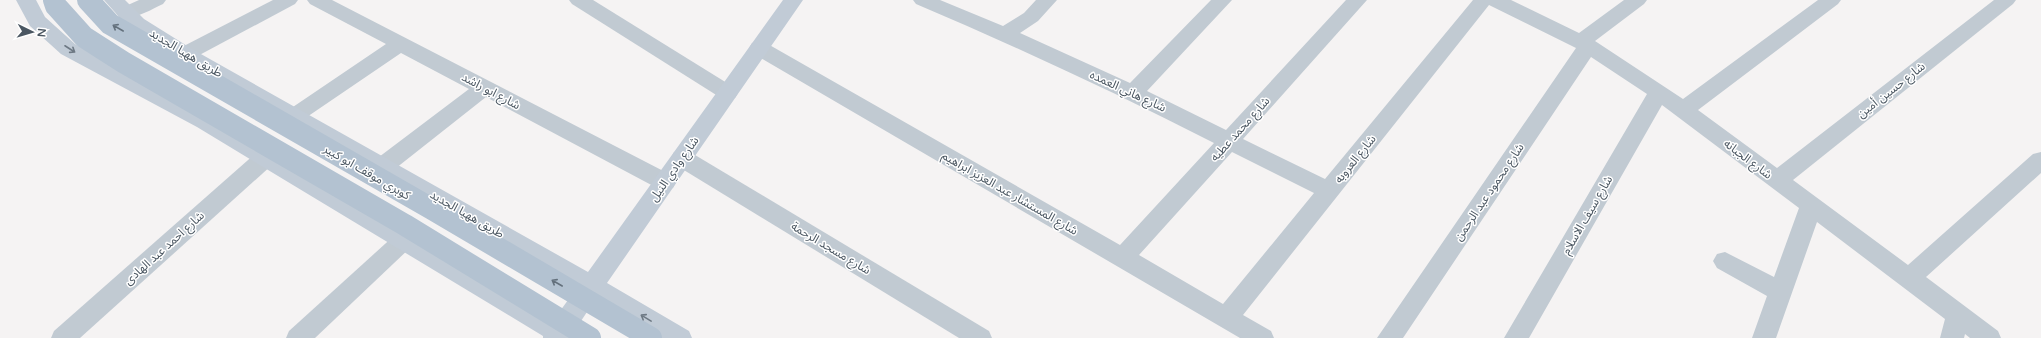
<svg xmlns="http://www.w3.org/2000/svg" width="2041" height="338" font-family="'Varela Round','Noto Sans Arabic',sans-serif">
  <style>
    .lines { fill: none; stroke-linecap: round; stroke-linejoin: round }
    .street { fill: #c1cad2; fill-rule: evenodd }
    .secondary { fill: #c1cbd6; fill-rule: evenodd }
    .primary-bridge { stroke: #b3c2d1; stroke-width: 22 }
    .oneway { stroke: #64717d }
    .oneway2 { stroke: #6e7984 }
    .labels { text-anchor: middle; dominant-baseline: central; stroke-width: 3; stroke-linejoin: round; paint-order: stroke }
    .street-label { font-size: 12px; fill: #4a5661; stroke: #fff }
  </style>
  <rect width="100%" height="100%" fill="#f5f3f3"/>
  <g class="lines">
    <g class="street">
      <path d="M 139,0 L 166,0 L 163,4 C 150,10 133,21 119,17 L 116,13 L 119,9 Z"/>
      <path d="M 273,0 L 298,0 L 295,4 L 192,59 L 185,61 L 178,59 L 175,54 L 178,49 Z"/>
      <path d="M 307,0 L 332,0 L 673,176 L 676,182 L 673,188 L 665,190 L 657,188 L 486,97 L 391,172 L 383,174 L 375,172 L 372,166 L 375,160 L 469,89 L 401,53 L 301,121 L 294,124 L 287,121 L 283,116 L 287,111 L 386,44 L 310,4 Z"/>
      <path d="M 569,0 L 593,0 L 735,88 L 738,93 L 735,98 L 728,100 L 721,98 L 572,4 Z"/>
      <path d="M 913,0 L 940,0 L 1003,26 L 1024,13 L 1036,0 L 1057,0 L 1038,21 L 1020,33 L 1130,83 L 1211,0 L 1232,0 L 1147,91 L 1226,130 L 1346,0 L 1367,0 L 1243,139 L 1325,179 L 1473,0 L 1511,0 L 1579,33 L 1624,0 L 1647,0 L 1644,4 L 1595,41 L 1683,99 L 1818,0 L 1841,0 L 1838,4 L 1698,110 L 1777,168 L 1994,0 L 2016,0 L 2013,4 L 1793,180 L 1908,265 L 2033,154 L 2041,152 L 2041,173 L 1926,277 L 1998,331 L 2001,338 L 1970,338 L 1965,334 L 1964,338 L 1940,338 L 1945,319 L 1817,222 L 1776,338 L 1752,338 L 1767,296 L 1717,268 L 1713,261 L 1717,254 L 1725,252 L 1774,277 L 1799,208 L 1662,105 L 1529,338 L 1504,338 L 1647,94 L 1591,57 L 1403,338 L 1377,338 L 1576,48 L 1489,5 L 1243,315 L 1271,331 L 1274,338 L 1240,338 L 752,53 L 749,48 L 752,43 L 759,41 L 766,43 L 1120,245 L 1214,143 C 1116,93 1017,47 916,4 ZM 1232,152 L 1314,193 L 1223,304 L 1139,255 Z"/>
      <path d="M 265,150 L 273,152 L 276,158 L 273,164 L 80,338 L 51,338 L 54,331 L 257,152 Z"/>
      <path d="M 682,150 L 690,152 L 989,331 L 992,338 L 959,338 L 674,164 L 671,158 L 674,152 Z"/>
      <path d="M 404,231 L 412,234 L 416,240 L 412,246 L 315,338 L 286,338 L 289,331 L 396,234 Z"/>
    </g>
    <path class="secondary" d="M 16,0 L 36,0 L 45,17 L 75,44 L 211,117 L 555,318 L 576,289 L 178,59 L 130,29 L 104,0 L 125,0 L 144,19 L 192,49 L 588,272 L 783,0 L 803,0 L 607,283 L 689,331 L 692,338 L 659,338 L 595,300 L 575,330 L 579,338 L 543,338 L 543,336 L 197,127 L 61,54 L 30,26 Z"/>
    <g class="primary-bridge">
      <path d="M 54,0 L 56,6 L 84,37 L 123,62 L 405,225 L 590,338"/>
      <path d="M 88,0 L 110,24 L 432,209 L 651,338"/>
    </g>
  </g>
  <defs><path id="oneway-shaft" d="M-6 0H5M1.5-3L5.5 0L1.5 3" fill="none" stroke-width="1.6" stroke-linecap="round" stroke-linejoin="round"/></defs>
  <g class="oneway">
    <use href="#oneway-shaft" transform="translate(118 28) rotate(-150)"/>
    <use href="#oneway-shaft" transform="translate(557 283) rotate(-150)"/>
  </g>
  <g class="oneway2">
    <use href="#oneway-shaft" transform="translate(70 49) rotate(33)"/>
    <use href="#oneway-shaft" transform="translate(646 318) rotate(-149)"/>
  </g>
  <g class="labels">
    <g class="street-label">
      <text transform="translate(186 53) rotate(31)">طريق ههيا الجديد</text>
      <text transform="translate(1891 90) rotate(-38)">شارع حسين أمين</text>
      <text transform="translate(491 91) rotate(28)">شارع ابو راشد</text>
      <text transform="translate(1128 91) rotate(25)">شارع هاني العمده</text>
      <text transform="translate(1240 129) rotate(-48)">شارع محمد عطيه</text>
      <text transform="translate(1355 159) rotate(-51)">شارع العروبه</text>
      <text transform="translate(1748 159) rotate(37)">شارع الجبانه</text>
      <text transform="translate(674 169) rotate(-55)">شارع وادي النيل</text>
      <text transform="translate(367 172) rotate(30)">كوبري موقف ابو كبير</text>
      <text transform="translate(1489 192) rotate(-56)">شارع محمود عبد الرحمن</text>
      <text transform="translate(1010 193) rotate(30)">شارع المستشار عبد العزيز ابراهيم</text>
      <text transform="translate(467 214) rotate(30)">طريق ههيا الجديد</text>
      <text transform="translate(1587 215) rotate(-60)">شارع سيف الاسلام</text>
      <text transform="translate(164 248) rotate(-42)">شارع احمد عبد الهادى</text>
      <text transform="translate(831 248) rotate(31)">شارع مسجد الرحمة</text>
    </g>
  </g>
  <g transform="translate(32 32) rotate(95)" stroke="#ffffff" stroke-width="3" paint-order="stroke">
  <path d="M0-3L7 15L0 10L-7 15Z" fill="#4a5661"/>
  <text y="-6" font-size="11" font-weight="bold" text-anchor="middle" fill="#4a5661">N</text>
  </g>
</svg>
